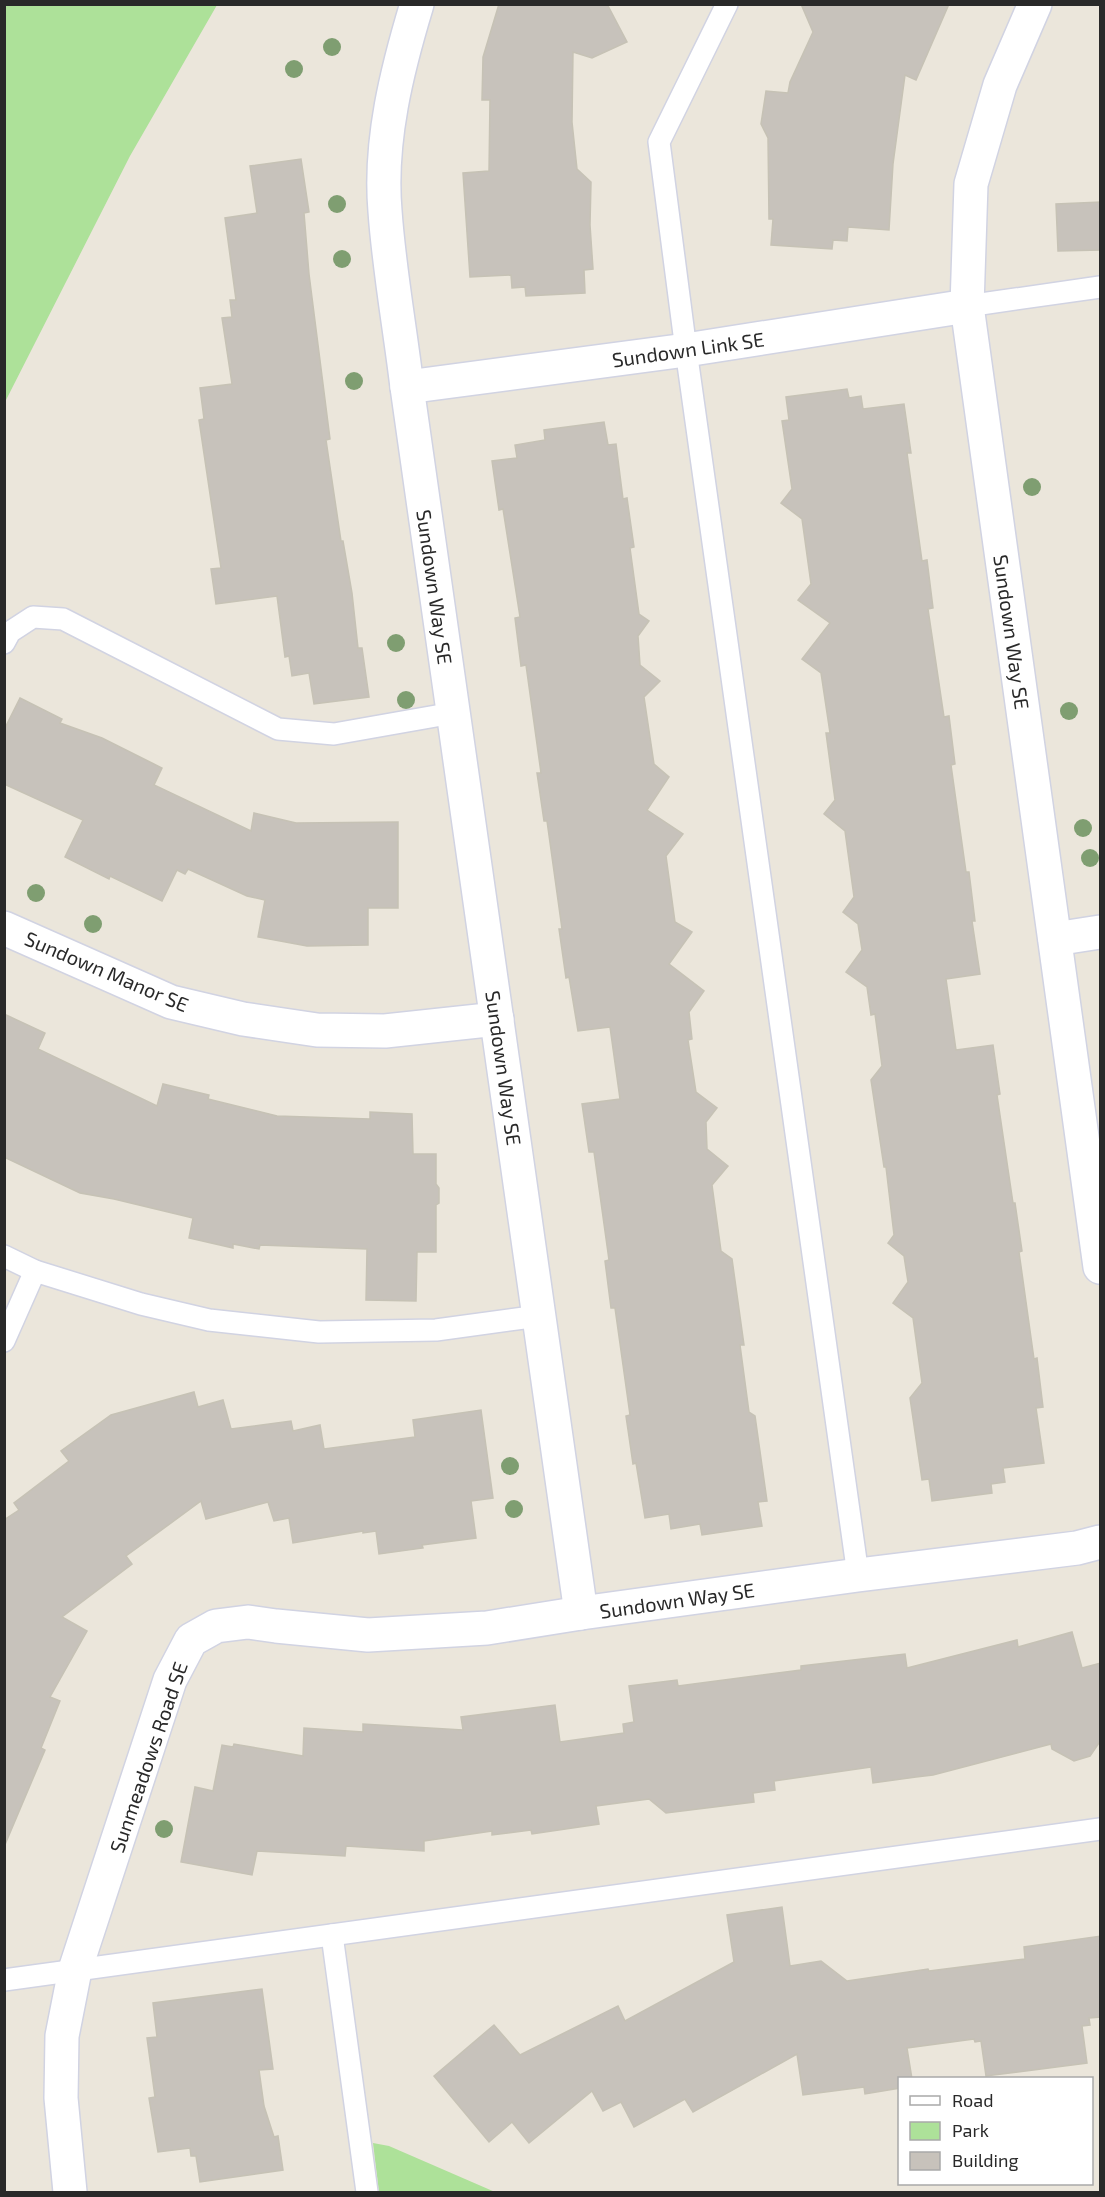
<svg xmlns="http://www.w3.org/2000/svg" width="1105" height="2197" font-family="'Exo 2',sans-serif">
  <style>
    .green { fill: #ade199 }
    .building { fill: #c7c2bb; stroke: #c6c2b5; stroke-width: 1.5 }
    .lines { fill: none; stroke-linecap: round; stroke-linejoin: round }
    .service-casing { stroke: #d1d3e2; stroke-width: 24 }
    .minor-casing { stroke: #d1d3e2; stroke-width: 36 }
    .service { stroke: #fff; stroke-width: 21 }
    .minor { stroke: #fff; stroke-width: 33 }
    .tree { fill: #7f9e71 }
    .labels { text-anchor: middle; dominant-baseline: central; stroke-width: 4.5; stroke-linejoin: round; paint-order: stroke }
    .street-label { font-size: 20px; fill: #292929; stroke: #fff }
  </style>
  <rect width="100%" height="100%" fill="#ebe6db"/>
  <g class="green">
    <path d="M 5,4 L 217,5 L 130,156 L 5,402 Z"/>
    <path d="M 373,2143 L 389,2146 L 495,2192 L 379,2192 Z"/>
  </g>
  <g class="building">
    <path d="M 499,4 L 607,4 L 627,42 L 592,58 L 573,52 L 572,122 L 577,169 L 591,182 L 590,225 L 593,269 L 584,270 L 585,293 L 526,296 L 525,287 L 512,288 L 511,275 L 470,277 L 463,173 L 489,171 L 490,100 L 482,100 L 483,57 Z"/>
    <path d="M 801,4 L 949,4 L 916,80 L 905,75 L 893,164 L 889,230 L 848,227 L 847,241 L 833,240 L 832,249 L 771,245 L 773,219 L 769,219 L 768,138 L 761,124 L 766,91 L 788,93 L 790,82 L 813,32 Z"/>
    <path d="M 301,159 L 309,212 L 304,213 L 309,274 L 330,439 L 326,440 L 341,541 L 343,541 L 352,593 L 358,648 L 362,648 L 369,697 L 314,704 L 309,673 L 292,676 L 289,656 L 285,657 L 277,596 L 216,604 L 211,569 L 221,568 L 199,420 L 204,419 L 200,388 L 232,384 L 222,318 L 232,317 L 230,300 L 236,300 L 225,218 L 257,213 L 250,166 Z"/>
    <path d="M 1101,202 L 1101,250 L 1058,251 L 1056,204 Z"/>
    <path d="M 847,389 L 849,398 L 861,396 L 863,409 L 904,404 L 911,453 L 907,453 L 922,561 L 927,560 L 933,608 L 928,609 L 944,717 L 949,716 L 955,764 L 951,765 L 966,872 L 969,872 L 975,921 L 972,921 L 980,974 L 946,979 L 956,1050 L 993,1045 L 1000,1094 L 997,1095 L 1013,1203 L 1015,1203 L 1022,1251 L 1019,1252 L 1034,1359 L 1037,1358 L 1043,1407 L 1036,1408 L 1044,1463 L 1003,1468 L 1005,1482 L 991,1484 L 992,1493 L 932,1501 L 929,1479 L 922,1480 L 910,1398 L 922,1383 L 913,1318 L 893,1303 L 908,1282 L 904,1256 L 888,1243 L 894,1235 L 886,1167 L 884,1167 L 871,1080 L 882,1066 L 875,1014 L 871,1015 L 867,987 L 846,972 L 862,950 L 858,924 L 843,912 L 854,897 L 845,831 L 824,814 L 835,800 L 826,733 L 830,733 L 821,673 L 802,659 L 830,623 L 798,600 L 811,584 L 802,519 L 781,503 L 792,489 L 782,421 L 789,420 L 786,397 Z"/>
    <path d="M 604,422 L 608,445 L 616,444 L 623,499 L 627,498 L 634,547 L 630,548 L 639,614 L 649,621 L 638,636 L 640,665 L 660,681 L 644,697 L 654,764 L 669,777 L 647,810 L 683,834 L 666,856 L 675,922 L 692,932 L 669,964 L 704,991 L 689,1012 L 692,1039 L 688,1040 L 696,1092 L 717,1108 L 706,1122 L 707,1149 L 728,1166 L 712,1185 L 721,1251 L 732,1259 L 744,1345 L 740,1345 L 749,1412 L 755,1416 L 767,1501 L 758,1502 L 762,1526 L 702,1535 L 700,1524 L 671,1529 L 669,1514 L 645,1518 L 636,1463 L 633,1464 L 626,1416 L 630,1415 L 615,1308 L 611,1308 L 605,1261 L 609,1260 L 594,1152 L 589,1152 L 582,1104 L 620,1099 L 610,1027 L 578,1031 L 569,977 L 566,978 L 559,929 L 562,929 L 547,821 L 544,821 L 537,773 L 541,773 L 526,665 L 521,666 L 515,618 L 520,617 L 503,509 L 499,510 L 492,461 L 517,458 L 515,445 L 545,440 L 544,430 Z"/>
    <path d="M 20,698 L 62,719 L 60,723 L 102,738 L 162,768 L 154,785 L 251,831 L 254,813 L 296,823 L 398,822 L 398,908 L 368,908 L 368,945 L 307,946 L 258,937 L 265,900 L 247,896 L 188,869 L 185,874 L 177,870 L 162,901 L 110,876 L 109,879 L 65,857 L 83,820 L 4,784 L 4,730 Z"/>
    <path d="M 4,1014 L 45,1033 L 38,1049 L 157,1106 L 163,1084 L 209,1095 L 208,1099 L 277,1116 L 370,1119 L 370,1112 L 412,1114 L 413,1154 L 436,1154 L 436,1184 L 439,1188 L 439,1203 L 436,1205 L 436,1252 L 417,1252 L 416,1301 L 366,1300 L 367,1249 L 260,1245 L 259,1249 L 233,1244 L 233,1248 L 189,1238 L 193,1218 L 114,1199 L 80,1193 L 4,1157 Z"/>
    <path d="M 194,1392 L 198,1407 L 223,1400 L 231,1429 L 291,1421 L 293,1431 L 320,1425 L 324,1449 L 415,1437 L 413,1420 L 481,1410 L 493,1498 L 471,1501 L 476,1538 L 422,1545 L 423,1548 L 379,1554 L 376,1531 L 363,1533 L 363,1531 L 293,1543 L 289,1518 L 274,1521 L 268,1502 L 206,1519 L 201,1501 L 126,1556 L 132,1564 L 62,1617 L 87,1631 L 50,1697 L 60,1701 L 41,1748 L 45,1750 L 4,1847 L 4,1520 L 19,1510 L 14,1503 L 69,1461 L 61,1451 L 111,1415 Z"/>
    <path d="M 1072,1632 L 1082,1668 L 1101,1663 L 1101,1740 L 1090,1756 L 1074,1761 L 1052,1749 L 1051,1744 L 933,1775 L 916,1777 L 873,1783 L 871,1767 L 774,1781 L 775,1790 L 753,1793 L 754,1802 L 666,1813 L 649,1799 L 596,1806 L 599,1824 L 532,1834 L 531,1830 L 492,1835 L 492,1831 L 424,1841 L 424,1851 L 346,1846 L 345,1856 L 257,1851 L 252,1875 L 181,1862 L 195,1787 L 213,1791 L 222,1745 L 233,1747 L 234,1744 L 303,1756 L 304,1728 L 363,1732 L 363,1724 L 463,1730 L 461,1717 L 555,1705 L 560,1742 L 624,1733 L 623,1724 L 634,1722 L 629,1686 L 677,1680 L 678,1686 L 801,1670 L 801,1666 L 905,1654 L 907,1668 L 1017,1640 L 1018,1647 Z"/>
    <path d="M 782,1907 L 790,1966 L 821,1961 L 847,1981 L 928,1969 L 929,1971 L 1025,1959 L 1024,1947 L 1101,1936 L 1101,2017 L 1089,2018 L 1090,2025 L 1082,2026 L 1087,2063 L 986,2076 L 981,2041 L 975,2042 L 974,2039 L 907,2048 L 912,2079 L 900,2079 L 900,2088 L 865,2094 L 864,2087 L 803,2095 L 797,2054 L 693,2112 L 685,2099 L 634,2127 L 621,2102 L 603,2111 L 592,2091 L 529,2143 L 512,2122 L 489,2142 L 434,2076 L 494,2025 L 520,2055 L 618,2006 L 625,2021 L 734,1962 L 727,1915 Z"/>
    <path d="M 262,1989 L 273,2069 L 259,2070 L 264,2106 L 274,2137 L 278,2136 L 283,2170 L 200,2182 L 196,2156 L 191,2156 L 190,2148 L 158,2152 L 149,2098 L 155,2097 L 147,2038 L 157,2037 L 153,2003 Z"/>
  </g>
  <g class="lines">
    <g class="service-casing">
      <g id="service">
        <path d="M 727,4 L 659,142 L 686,350 L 858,1575"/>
        <path d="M 967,306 L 1100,287"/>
        <path d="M 4,643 L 10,632 L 33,617 L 63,619 L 278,729 L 334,734 L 453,713"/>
        <path d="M 4,1256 L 35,1271 L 141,1304 L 209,1320 L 319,1332 L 436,1330 L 539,1316"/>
        <path d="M 4,1341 L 35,1271"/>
        <path d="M 332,1935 L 367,2192"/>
        <path d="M 4,1980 L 1100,1829"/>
      </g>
    </g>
    <g class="minor-casing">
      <g id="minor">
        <path d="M 417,4 C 397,70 379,141 385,211 C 389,269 400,328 407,387 L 581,1613 L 858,1575 L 1077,1548 L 1100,1542"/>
        <path d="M 1035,4 L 1000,85 L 971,184 L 967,306 L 1100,1267"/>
        <path d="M 407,387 L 686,350 L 967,306"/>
        <path d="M 4,928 L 171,1002 L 243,1019 L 317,1030 L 385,1031 L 497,1019"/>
        <path d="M 1055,939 L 1100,932"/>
        <path d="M 70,2192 L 61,2098 L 62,2036 L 75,1970 L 170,1680 L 191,1640 L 216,1626 L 248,1622 L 276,1626 L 368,1635 L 487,1628 L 581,1613"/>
      </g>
    </g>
    <use href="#service" class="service"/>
    <use href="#minor" class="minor"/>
  </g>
  <g class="tree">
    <circle cx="332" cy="47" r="9"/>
    <circle cx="294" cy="69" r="9"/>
    <circle cx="337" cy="204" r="9"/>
    <circle cx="342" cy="259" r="9"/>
    <circle cx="354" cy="381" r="9"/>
    <circle cx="1032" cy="487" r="9"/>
    <circle cx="396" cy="643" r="9"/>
    <circle cx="406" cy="700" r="9"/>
    <circle cx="1069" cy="711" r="9"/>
    <circle cx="1083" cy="828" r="9"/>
    <circle cx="1090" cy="858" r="9"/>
    <circle cx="36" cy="893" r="9"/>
    <circle cx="93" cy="924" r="9"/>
    <circle cx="510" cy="1466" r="9"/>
    <circle cx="514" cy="1509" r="9"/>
    <circle cx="164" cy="1829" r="9"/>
  </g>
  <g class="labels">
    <g class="street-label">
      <text transform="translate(688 349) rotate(-8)">Sundown Link SE</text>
      <text transform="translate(435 587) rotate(82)">Sundown Way SE</text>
      <text transform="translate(1012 632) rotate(82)">Sundown Way SE</text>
      <text transform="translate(107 971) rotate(23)">Sundown Manor SE</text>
      <text transform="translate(504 1068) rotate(82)">Sundown Way SE</text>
      <text transform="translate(677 1600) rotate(-8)">Sundown Way SE</text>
      <text transform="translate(148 1757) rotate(-71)">Sunmeadows Road SE</text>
    </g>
  </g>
  <rect width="1105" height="2197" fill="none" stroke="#292929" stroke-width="12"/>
  <rect x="898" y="2077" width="195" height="108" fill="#ffffff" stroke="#a9a9a9" stroke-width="1.5"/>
  <rect x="910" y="2096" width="30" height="9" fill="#ffffff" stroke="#a9a9a9" stroke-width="1.5"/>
  <text x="952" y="2107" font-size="18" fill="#292929">Road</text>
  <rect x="910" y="2122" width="30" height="18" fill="#ade199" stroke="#a9a9a9" stroke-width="1.5"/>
  <text x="952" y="2137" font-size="18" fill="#292929">Park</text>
  <rect x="910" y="2152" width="30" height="18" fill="#c7c2bb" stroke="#a9a9a9" stroke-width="1.5"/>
  <text x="952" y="2167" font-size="18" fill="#292929">Building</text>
</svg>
